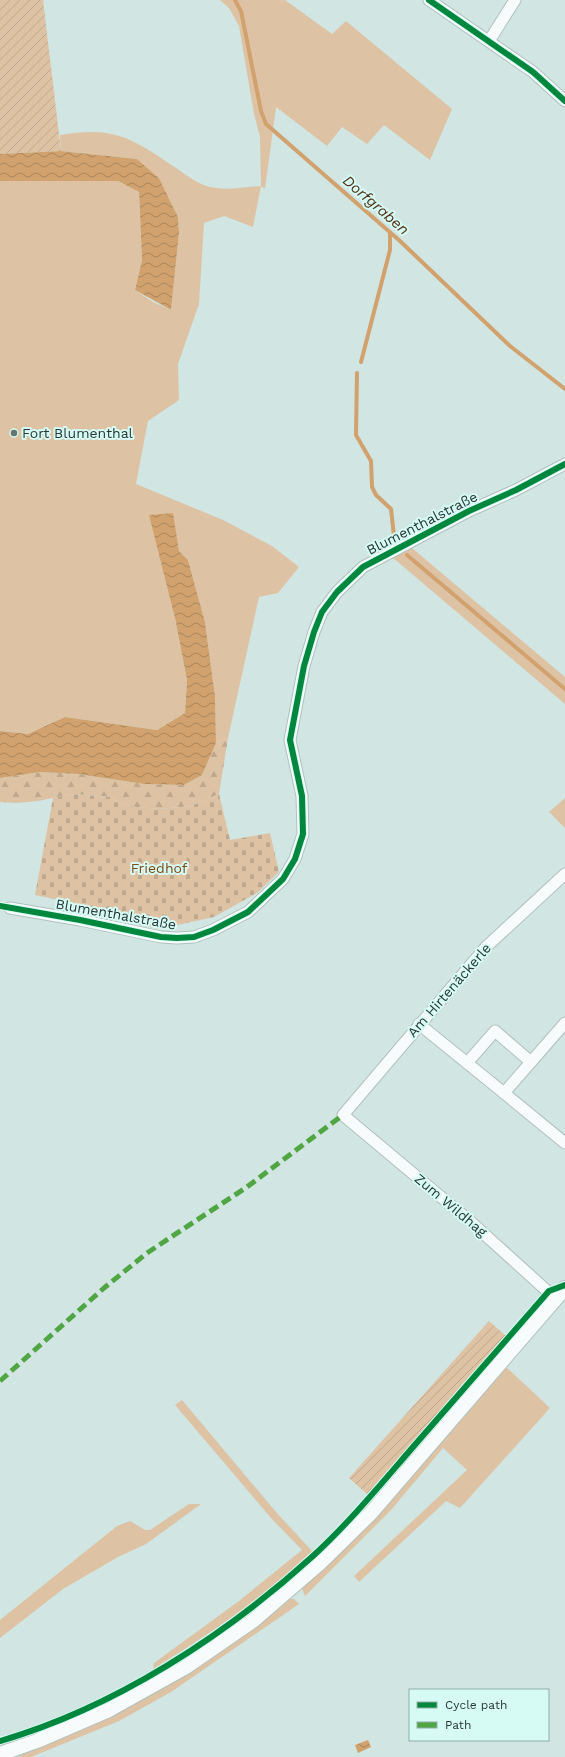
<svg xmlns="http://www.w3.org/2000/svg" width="565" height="1757" font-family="'Work Sans',sans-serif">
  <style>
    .green { fill: #ddc3a4 }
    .forest { fill: url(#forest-firs) }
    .cemetery { fill: url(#cemetery-stones) }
    .garden { fill: url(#garden-furrows) }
    .water { fill: url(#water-waves) }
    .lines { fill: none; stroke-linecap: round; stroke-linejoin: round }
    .stream { stroke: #d1a26e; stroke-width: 4 }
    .minor-casing { stroke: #b0c1be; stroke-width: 13 }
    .tertiary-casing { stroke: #b0c1be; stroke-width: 16 }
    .minor { stroke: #f8fbfb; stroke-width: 11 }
    .tertiary { stroke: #f8fbfb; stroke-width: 14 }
    .quiet { stroke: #51a644; stroke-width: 5; stroke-dasharray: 10 5; stroke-linecap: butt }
    .cycleway-casing { stroke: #d6fbf5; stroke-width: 8 }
    .cycleway { stroke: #00873e; stroke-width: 6 }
    .poi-dot { fill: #647472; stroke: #d6fbf5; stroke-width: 1.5 }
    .labels { text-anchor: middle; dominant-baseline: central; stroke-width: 4; stroke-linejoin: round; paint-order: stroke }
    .poi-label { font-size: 14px; fill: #293735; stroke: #d6fbf5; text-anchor: start }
    .street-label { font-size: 14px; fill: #293735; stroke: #d6fbf5 }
    .park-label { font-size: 14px; fill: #7d4a16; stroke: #d6fbf5 }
    .water-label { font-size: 15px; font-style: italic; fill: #523214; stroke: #d6fbf5 }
  </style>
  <defs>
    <pattern id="forest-firs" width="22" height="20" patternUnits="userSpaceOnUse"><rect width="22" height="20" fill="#ddc3a4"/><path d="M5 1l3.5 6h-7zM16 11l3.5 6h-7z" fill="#bea88e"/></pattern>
    <pattern id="cemetery-stones" width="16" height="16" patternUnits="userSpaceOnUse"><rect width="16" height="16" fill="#ddc3a4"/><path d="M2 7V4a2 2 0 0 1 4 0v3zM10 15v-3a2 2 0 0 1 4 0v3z" fill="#bea88e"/></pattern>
    <pattern id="garden-furrows" width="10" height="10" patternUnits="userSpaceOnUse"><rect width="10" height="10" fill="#ddc3a4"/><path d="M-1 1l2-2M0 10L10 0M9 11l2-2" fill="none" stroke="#bea88e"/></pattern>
    <pattern id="water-waves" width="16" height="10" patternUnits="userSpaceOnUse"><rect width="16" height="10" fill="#d1a26e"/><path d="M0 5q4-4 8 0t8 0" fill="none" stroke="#aa855b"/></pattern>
  </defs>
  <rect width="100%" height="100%" fill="#d1e5e2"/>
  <g class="green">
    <path d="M 220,0 L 285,0 L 332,34 L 346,21 L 452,109 L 430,160 L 384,125 L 367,144 L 342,127 L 327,146 L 276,107 L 265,189 L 261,186 L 253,227 L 224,216 L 204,223 L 199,304 L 178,364 L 179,400 L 148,421 L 136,484 L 223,520 L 272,546 L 299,567 L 278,593 L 259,597 L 228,738 L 216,743 L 215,696 L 205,622 L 188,560 L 179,551 L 172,513 L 175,618 L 187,680 L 185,713 L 157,730 L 65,717 L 28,734 L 0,731 L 0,181 L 118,181 L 139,192 L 142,260 L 135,290 L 153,302 L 171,310 L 179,233 L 178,217 L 159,178 L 137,159 L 61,151 L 60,135 C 112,126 131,137 173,166 C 184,173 197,184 210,187 C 227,191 244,187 261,186 L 260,137 L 254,114 L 239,26 L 229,8 Z"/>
    <path d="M 412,548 L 565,677 L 565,704 L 392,557 Z"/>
    <path d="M 565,798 L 565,828 L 549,812 Z"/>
    <path d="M 506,1343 L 505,1348 L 371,1503 L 322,1553 L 328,1544 L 376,1492 Z"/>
    <path d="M 505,1366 L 550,1408 L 460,1508 L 446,1501 L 359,1582 L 354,1576 L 467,1470 L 443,1448 L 391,1510 L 305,1596 L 302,1589 L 388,1504 Z"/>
    <path d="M 182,1400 L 276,1512 L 312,1551 C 265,1597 209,1634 153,1669 L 154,1663 L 239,1601 L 302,1550 L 271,1518 L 175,1405 Z"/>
    <path d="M 189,1504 L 201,1504 L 146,1544 L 118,1557 L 63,1589 L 0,1638 L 0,1620 L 117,1526 L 130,1521 L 145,1530 L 150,1530 Z"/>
    <path d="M 306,1567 C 215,1647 116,1710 0,1747 L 0,1743 C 82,1720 170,1670 238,1620 C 260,1604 281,1585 301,1568 Z"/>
    <path d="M 289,1599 L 294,1599 L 299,1604 L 171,1692 L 119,1721 L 31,1757 L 17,1757 L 171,1683 L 218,1654 Z"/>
  </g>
  <path class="forest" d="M 228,738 L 219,794 L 191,806 L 159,809 L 126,806 L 110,797 L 73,794 L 38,801 L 16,803 L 0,802 L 0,778 L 40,772 L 78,774 L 144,784 L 184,785 L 202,775 L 216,743 Z"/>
  <path class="cemetery" d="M 73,794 L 110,797 L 126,806 L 159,809 L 191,806 L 219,794 L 230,840 L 270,833 L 279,872 L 257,893 L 214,917 L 159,929 L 76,910 L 74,903 L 35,895 L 53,798 Z"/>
  <g class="garden">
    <path d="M 0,0 L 43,0 L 61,151 L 0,154 Z"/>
    <path d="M 489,1321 L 506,1336 L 367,1494 L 349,1478 Z"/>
  </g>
  <g class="water">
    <path d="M 61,151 L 137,159 L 159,178 L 178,217 L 179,233 L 171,310 L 135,290 L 142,260 L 139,192 L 118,181 L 0,181 L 0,154 Z"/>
    <path d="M 173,513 L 179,551 L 188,560 L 205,622 L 215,696 L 216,743 L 202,775 L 184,785 L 144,784 L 78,774 L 40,772 L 0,778 L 0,731 L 28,734 L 65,717 L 157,730 L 185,713 L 187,680 L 175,618 L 149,515 Z"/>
    <path d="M 368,1740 L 371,1747 L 358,1753 L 355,1745 Z"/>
  </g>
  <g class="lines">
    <g class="stream">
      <path d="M 235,0 L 241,11 L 261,111 L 266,124 L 400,241 L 510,346 L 565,389"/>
      <path d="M 361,362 L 390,250 L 390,233"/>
      <path d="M 357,373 L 356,435 L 371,461 L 372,487 L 376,495 L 391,509 L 394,536"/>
      <path d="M 407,555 L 565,689"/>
    </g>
    <g class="minor-casing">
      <g id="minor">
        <path d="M 429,0 L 533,72 L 565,101"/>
        <path d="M 489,41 L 515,0"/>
        <path d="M 10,908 L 80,920 L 161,937 L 177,938 L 194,937 L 213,930 L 248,912 L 283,879 L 295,859 L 303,834 L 302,796 L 290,740 L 304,666 L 314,632 L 322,612 L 337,592 L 363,567 L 469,511 L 516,490 L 565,464"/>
        <path d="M 565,1023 L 504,1093 L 565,1143"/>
        <path d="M 419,1024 L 504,1093"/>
        <path d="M 467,1063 L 495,1031 L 531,1062"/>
        <path d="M 556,1299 L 472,1223 L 343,1115 L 486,947 L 565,874"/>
      </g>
    </g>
    <g class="tertiary-casing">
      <path id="tertiary" d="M 0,1754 L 37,1741 L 109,1710 L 186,1667 L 254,1620 L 320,1563 L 371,1513 L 565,1288"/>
    </g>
    <use href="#minor" class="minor"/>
    <use href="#tertiary" class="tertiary"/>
    <path class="quiet" d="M 0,1381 L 104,1288 L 147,1253 L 247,1187 L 343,1115"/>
    <g class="cycleway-casing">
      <g id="cycleway">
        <path d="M 429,0 L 533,72 L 565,101"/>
        <path d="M 0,906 L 80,920 L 161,937 L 177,938 L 194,937 L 213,930 L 248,912 L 283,879 L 295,859 L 303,834 L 302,796 L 290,740 L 304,666 L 314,632 L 322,612 L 337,592 L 363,567 L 469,511 L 516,490 L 565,464"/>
        <path d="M 0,1741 C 114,1708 225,1636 313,1556 C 349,1523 381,1484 413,1447 C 458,1395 504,1343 549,1291 L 565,1285"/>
      </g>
    </g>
    <use href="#cycleway" class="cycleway"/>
  </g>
  <circle class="poi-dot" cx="14" cy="433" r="4"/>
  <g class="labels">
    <g class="poi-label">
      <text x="22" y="433">Fort Blumenthal</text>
    </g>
    <g class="street-label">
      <text transform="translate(422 523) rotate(-27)">Blumenthalstraße</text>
      <text transform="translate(116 914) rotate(10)">Blumenthalstraße</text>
      <text transform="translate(449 990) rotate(-49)">Am Hirtenäckerle</text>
      <text transform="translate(451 1205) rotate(40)">Zum Wildhag</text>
    </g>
    <g class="park-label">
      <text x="159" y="868">Friedhof</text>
    </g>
    <g class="water-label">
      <text transform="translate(376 205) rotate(41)">Dorfgraben</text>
    </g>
  </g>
  <rect x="409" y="1689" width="140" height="52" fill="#d6fbf5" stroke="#91ada8"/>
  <rect x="417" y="1702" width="20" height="6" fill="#00873e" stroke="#91ada8"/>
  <text x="445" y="1709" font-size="12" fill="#293735">Cycle path</text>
  <rect x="417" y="1722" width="20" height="6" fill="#51a644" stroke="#91ada8"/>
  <text x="445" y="1729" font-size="12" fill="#293735">Path</text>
</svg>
